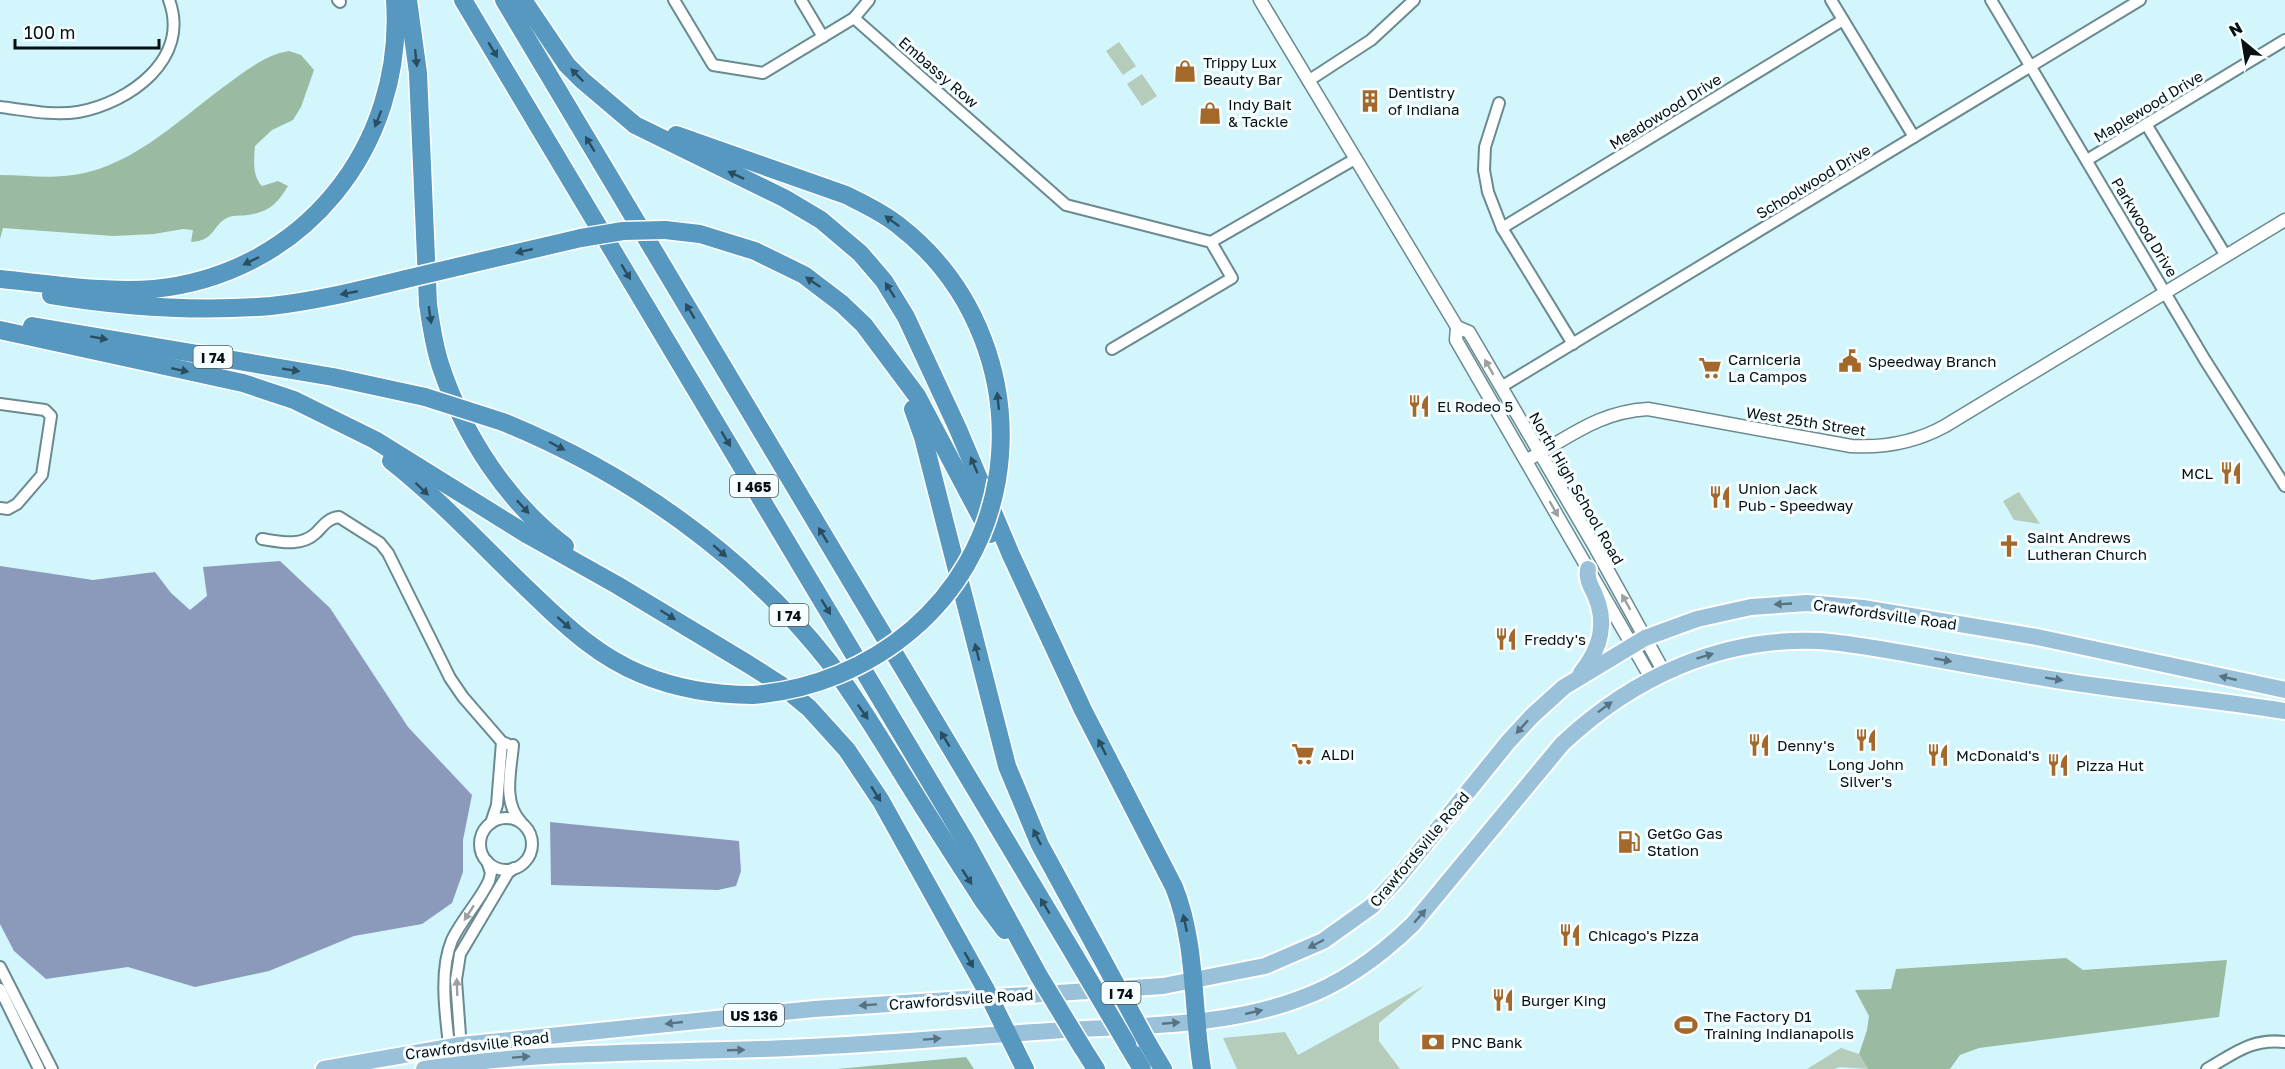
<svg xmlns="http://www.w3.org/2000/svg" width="2285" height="1069" font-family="'Golos Text',sans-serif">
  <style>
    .green { fill: #b6ccba }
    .forest { fill: #9abba1 }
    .water { fill: #8b99ba }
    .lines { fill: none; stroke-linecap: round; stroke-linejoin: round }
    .minor-casing { stroke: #6a8a90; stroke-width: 14 }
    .tertiary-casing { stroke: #6a8a90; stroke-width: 15 }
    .primary-casing { stroke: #fff; stroke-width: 20 }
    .motorway-casing { stroke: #fff; stroke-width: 21 }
    .minor { stroke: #fff; stroke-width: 10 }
    .tertiary { stroke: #fff; stroke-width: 12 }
    .primary { stroke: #9ac1da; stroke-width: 16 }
    .motorway { stroke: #5798c1; stroke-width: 18 }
    .motorway-bridge-casing { stroke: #fff; stroke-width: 21; stroke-linecap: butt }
    .motorway-bridge { stroke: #5798c1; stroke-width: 18 }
    .oneway { fill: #2a4e61 }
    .oneway2 { fill: #9ba0a1 }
    .oneway3 { fill: #577280 }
    .labels { text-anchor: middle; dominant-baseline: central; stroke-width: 6; stroke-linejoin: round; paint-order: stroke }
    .shield { fill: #f7feff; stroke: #4e585a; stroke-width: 1.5 }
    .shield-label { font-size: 14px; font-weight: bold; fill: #051113 }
    .poi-label { font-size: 15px; fill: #051113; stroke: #f7feff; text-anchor: start }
    .street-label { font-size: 15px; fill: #051113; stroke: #f7feff }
  </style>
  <rect width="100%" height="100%" fill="#d3f6fd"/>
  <g class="green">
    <path d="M 1119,42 L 1136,66 L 1123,75 L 1106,51 Z"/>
    <path d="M 1142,74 L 1157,96 L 1142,106 L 1127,84 Z"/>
    <path d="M 2019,492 L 2040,524 L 2014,520 L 2003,501 Z"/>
    <path d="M 1425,985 L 1379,1023 L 1379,1041 L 1400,1069 L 1237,1069 L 1223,1038 L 1285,1032 L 1298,1055 Z"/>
    <path d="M 1841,1048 L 1859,1054 L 1868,1069 L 1840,1067 L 1834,1069 L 1807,1069 Z"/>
  </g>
  <g class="forest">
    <path d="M 289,51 L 301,55 L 314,70 L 301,107 L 293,120 L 272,130 L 255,146 C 254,159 252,176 262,186 L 278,181 L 288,186 C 277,204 269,212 248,215 C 242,216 234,215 229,217 C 211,225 217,240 191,242 L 193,230 L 183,229 L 154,234 L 113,236 L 3,228 L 0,239 L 0,175 C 21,175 43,178 64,176 C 126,172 175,123 222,88 C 243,73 264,55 289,51 Z"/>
    <path d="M 2066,958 L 2083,970 L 2227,960 L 2219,1017 L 1979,1048 L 1960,1055 L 1950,1069 L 1868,1069 L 1859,1054 L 1867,1030 L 1869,1016 L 1855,990 L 1891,989 L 1896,969 Z"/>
    <path d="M 966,1057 L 974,1069 L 837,1069 Z"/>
  </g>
  <g class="water">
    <path d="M 280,561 L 330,608 L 408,727 L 472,795 L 463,840 L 463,872 L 452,903 L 422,924 L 354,936 L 269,971 L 195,987 L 128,967 L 46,979 L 14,951 L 0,924 L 0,566 L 93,580 L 155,572 L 171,593 L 190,610 L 207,596 L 203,567 Z"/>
    <path d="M 550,822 L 739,841 L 741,871 L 736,886 L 718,890 L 551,885 Z"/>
  </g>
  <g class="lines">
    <g class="minor-casing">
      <g id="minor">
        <path d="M 338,0 L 340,2"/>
        <path d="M 674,0 L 713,65 L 763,73 L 854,18 L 869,0"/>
        <path d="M 801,0 L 823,37"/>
        <path d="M 1831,0 L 1914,137"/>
        <path d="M 1991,0 L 2205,360 L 2285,486"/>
        <path d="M 854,18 L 1066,205 L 1211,242 L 1232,278 L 1112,349"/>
        <path d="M 1308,81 L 1371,40 L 1414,0"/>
        <path d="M 1499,103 L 1485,147 L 1484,170 L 1488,192 L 1502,228 L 1573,344"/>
        <path d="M 0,107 C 25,110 53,116 78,112 C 129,103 191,59 169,0"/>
        <path d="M 2146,124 L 2226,256"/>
        <path d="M 2087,160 L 2285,40"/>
        <path d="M 1502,228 L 1843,20"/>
        <path d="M 1211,242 L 1355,159"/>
        <path d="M 1501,387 L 2140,0"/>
        <path d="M 0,404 L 45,410 L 51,416 L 42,475 L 17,504 L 8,509 L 0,508"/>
        <path d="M 262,539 C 281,542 301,547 316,533 C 323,526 328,518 339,517 L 380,543 L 388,553 L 450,678 L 463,697 L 502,742 L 507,744"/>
        <path d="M 513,745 C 511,770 502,802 521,822"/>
        <circle cx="506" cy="844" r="26"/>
        <path d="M 491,823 L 497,805 L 502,742"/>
        <path d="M 0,967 L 52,1069"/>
        <path d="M 0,989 L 39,1069"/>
        <path d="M 462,1063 L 456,980 L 460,954 L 508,873 L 514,868"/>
        <path d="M 451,1065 C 448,1027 437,976 452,940 C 462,919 479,902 489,881 L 491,873 L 487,861"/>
        <path d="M 2207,1069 C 2235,1053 2252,1038 2285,1042"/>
      </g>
    </g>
    <g class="tertiary-casing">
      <g id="tertiary">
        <path d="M 1260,0 L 1457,327 L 1456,340 L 1651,678"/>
        <path d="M 1457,327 L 1469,332 L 1596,549 L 1664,672"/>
        <path d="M 1527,460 C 1569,438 1597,412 1648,409 L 1851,446 C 1885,448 1916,442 1945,426 L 2285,220"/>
      </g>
    </g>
    <g class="primary-casing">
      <g id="primary">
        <path d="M 1581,673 C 1600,649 1608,624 1595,595 C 1591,586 1586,579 1588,569"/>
        <path d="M 324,1069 L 461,1045 L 814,1009 L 1163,986 L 1265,966 L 1323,941 L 1372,906 L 1398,878 L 1508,742 L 1532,716 L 1564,687 L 1645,638 L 1697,619 L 1751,607 L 1807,603 L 1863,608 L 2037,637 L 2285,690"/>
        <path d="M 424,1069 C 535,1051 648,1053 760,1049 C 857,1046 954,1037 1051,1031 C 1133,1025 1221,1028 1299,999 C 1342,984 1380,956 1413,924 L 1562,744 C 1633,677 1721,637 1819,641 C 1849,643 1879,649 1909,654 C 1958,663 2007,672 2056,680 C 2132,692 2209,699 2285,711"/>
      </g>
    </g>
    <g class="motorway-casing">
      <g id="motorway">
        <path d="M 408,0 L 418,73 L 428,304 C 431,325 434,347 441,367 C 464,436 507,502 565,546"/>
        <path d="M 463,0 L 966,842 L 1039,976"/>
        <path d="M 504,0 L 1075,956"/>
        <path d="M 523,0 L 567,65 L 582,80 L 635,125 L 784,198 L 821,220 L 860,253 L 884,281 L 906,317 L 958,429 L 1011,555 L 1083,710 L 1174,887 C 1197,944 1192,1009 1202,1069"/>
        <path d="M 676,135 L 846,195 C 864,204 882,212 898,225 C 976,285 1013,383 997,480"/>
        <path d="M 665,230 L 700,234 L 755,251 L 804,275 L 842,304 L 864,325 L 917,396 L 990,534"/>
        <path d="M 461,266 L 581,238"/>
        <path d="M 0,279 C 51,284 103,293 154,289 C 303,274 405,147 395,0"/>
        <path d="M 51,295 C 124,307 197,312 271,306 C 316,301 361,290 406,279"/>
        <path d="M 32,326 L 333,377 L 425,397"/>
        <path d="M 0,330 L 243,383 L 294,400 L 375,440 L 528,535 L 617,585 L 748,664 L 781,685 L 809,708 L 847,750 L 881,801 L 985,988 L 1025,1069"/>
        <path d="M 913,409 L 923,437 L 1007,766 L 1040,845 L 1094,944"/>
        <path d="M 503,422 C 628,473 745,555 829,662 C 860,703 886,748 913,791 C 936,828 960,865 984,902 L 1005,930"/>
        <path d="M 391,461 C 442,501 490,554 538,599 C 569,629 600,657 641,674 C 677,689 714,695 753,695"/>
        <path d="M 1147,1042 L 1163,1069"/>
        <path d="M 1127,1044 L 1142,1069"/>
        <path d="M 1082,1047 L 1096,1069"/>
      </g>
    </g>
    <use href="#minor" class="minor"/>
    <use href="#tertiary" class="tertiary"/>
    <use href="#primary" class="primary"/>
    <use href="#motorway" class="motorway"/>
    <g class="motorway-bridge-casing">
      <g id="motorway-bridge">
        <path d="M 581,238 L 623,231 L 665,230"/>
        <path d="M 406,279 L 461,266"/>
        <path d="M 425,397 L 503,422"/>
        <path d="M 753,695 C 873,685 976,602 997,480"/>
        <path d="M 1094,944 L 1147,1042"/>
        <path d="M 1075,956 L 1127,1044"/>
        <path d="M 1039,976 L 1082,1047"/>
      </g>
    </g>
    <use href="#motorway-bridge" class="motorway-bridge"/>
  </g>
  <defs><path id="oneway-solid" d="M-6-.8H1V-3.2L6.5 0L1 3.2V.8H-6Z" transform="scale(1.5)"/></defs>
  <g class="oneway">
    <use href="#oneway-solid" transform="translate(493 50) rotate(59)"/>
    <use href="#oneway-solid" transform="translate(416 58) rotate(84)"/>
    <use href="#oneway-solid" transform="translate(577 75) rotate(-134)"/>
    <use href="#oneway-solid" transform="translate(378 119) rotate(111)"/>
    <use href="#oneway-solid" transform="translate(590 144) rotate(-121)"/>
    <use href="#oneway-solid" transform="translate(736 175) rotate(-155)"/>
    <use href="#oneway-solid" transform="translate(892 221) rotate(-144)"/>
    <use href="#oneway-solid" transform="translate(524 251) rotate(167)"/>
    <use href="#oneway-solid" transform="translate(251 261) rotate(154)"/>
    <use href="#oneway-solid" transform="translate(626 272) rotate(59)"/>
    <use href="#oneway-solid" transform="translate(813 282) rotate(-146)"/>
    <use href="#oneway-solid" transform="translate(890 290) rotate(-122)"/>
    <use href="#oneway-solid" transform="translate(349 293) rotate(169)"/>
    <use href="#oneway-solid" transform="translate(690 311) rotate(-121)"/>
    <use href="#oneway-solid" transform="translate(430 315) rotate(82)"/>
    <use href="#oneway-solid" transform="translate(99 338) rotate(10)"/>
    <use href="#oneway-solid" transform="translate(180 370) rotate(12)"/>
    <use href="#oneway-solid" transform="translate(291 370) rotate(9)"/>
    <use href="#oneway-solid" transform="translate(998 401) rotate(-96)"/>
    <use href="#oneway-solid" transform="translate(726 439) rotate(59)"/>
    <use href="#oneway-solid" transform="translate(557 446) rotate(28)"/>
    <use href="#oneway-solid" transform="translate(974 465) rotate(-113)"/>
    <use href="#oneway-solid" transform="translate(422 489) rotate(44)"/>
    <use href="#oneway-solid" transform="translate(523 507) rotate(47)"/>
    <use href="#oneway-solid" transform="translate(823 535) rotate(-121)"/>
    <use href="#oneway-solid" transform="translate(720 551) rotate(41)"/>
    <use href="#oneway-solid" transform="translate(826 607) rotate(59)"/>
    <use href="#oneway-solid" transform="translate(668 615) rotate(32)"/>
    <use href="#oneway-solid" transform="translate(564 623) rotate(42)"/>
    <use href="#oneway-solid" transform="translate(977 652) rotate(-104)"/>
    <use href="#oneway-solid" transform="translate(863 712) rotate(55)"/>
    <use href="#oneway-solid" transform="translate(945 739) rotate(-121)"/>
    <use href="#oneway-solid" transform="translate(1102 747) rotate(-117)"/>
    <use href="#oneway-solid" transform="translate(876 794) rotate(58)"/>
    <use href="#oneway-solid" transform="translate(1037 837) rotate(-116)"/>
    <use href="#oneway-solid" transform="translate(967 877) rotate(57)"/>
    <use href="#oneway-solid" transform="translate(1045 906) rotate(-121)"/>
    <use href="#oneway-solid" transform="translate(1185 923) rotate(-102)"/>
    <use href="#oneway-solid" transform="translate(969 960) rotate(60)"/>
  </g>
  <g class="oneway2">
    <use href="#oneway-solid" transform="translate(1489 367) rotate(-120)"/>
    <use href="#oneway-solid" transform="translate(1554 509) rotate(60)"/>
    <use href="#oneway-solid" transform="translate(1626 602) rotate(-119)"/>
    <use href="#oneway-solid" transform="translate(469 913) rotate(123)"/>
    <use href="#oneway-solid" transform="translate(457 987) rotate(-92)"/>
  </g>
  <g class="oneway3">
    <use href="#oneway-solid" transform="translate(1783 604) rotate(177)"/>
    <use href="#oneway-solid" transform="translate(1705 656) rotate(-17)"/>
    <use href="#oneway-solid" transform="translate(1943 660) rotate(10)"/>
    <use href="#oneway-solid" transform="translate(2228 678) rotate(-167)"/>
    <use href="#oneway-solid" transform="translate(2054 679) rotate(9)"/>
    <use href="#oneway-solid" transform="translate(1605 707) rotate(-37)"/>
    <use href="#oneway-solid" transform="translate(1522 727) rotate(132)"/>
    <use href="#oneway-solid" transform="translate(1420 916) rotate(-49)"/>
    <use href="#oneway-solid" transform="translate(1316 944) rotate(152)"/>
    <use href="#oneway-solid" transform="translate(868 1005) rotate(176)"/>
    <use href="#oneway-solid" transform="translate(1254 1012) rotate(-13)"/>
    <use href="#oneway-solid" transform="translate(674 1023) rotate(174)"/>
    <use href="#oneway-solid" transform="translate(1171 1023) rotate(-5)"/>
    <use href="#oneway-solid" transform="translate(932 1039) rotate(-4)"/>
    <use href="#oneway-solid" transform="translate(736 1050) rotate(-2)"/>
    <use href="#oneway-solid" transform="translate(521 1057) rotate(-4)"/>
  </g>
  <defs>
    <g id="shop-bare" transform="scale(1.8)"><path d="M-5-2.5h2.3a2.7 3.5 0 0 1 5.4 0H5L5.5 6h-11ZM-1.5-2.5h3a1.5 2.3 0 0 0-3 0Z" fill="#a4692a" stroke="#f7feff" stroke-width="2.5" paint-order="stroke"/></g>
    <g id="building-bare" transform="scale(1.8)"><path d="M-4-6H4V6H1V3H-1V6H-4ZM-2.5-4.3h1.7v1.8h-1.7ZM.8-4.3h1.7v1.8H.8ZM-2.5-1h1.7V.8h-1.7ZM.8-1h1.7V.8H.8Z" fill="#a4692a" stroke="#f7feff" stroke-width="2.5" paint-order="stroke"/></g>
    <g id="civic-bare" transform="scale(1.8)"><path d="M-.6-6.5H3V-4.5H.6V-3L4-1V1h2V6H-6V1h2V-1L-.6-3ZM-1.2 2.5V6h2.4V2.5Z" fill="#a4692a" stroke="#f7feff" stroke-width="2.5" paint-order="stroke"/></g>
    <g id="supermarket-bare" transform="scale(1.8)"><path d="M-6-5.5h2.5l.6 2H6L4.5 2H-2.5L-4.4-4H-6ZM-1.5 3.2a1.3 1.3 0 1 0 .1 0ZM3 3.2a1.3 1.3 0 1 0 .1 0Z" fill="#a4692a" stroke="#f7feff" stroke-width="2.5" paint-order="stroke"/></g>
    <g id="restaurant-bare" transform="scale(1.8)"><path d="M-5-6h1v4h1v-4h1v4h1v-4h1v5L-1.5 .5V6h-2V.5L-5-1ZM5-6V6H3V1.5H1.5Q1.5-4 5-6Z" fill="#a4692a" stroke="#f7feff" stroke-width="2.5" paint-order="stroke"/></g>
    <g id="church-bare" transform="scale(1.8)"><path d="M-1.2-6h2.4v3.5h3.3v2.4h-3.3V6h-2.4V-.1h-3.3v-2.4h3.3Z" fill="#a4692a" stroke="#f7feff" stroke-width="2.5" paint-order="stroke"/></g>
    <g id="fuel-bare" transform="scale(1.8)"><path d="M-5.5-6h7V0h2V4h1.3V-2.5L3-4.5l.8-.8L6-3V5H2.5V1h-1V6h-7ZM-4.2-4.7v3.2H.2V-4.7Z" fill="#a4692a" stroke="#f7feff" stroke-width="2.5" paint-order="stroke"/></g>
    <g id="stadium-bare" transform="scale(1.8)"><path d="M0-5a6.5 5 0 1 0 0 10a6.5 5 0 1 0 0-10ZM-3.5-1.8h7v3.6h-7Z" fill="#a4692a" stroke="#f7feff" stroke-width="2.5" paint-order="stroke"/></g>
    <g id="bank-bare" transform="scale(1.8)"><path d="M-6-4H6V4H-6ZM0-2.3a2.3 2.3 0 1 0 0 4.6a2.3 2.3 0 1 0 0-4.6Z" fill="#a4692a" stroke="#f7feff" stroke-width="2.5" paint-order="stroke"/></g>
  </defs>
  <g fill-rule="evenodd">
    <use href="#shop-bare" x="1185" y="71"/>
    <use href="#building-bare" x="1370" y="101"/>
    <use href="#shop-bare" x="1210" y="113"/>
    <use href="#civic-bare" x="1850" y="361"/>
    <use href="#supermarket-bare" x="1710" y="368"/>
    <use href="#restaurant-bare" x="1419" y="406"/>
    <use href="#restaurant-bare" x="2231" y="473"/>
    <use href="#restaurant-bare" x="1720" y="497"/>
    <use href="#church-bare" x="2009" y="546"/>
    <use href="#restaurant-bare" x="1506" y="639"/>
    <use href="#restaurant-bare" x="1866" y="740"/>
    <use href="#restaurant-bare" x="1759" y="745"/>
    <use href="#supermarket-bare" x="1303" y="754"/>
    <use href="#restaurant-bare" x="1938" y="755"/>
    <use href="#restaurant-bare" x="2058" y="765"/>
    <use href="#fuel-bare" x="1629" y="842"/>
    <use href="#restaurant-bare" x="1570" y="935"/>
    <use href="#restaurant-bare" x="1503" y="1000"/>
    <use href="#stadium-bare" x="1686" y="1025"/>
    <use href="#bank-bare" x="1433" y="1042"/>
  </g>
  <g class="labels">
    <g class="shield">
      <rect x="193.5" y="346" width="39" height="22" rx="4.5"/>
      <rect x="730" y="475" width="48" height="22" rx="4.5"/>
      <rect x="769.5" y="604" width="39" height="22" rx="4.5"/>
      <rect x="1101.5" y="982" width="39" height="22" rx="4.5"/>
      <rect x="724" y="1004" width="60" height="22" rx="4.5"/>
    </g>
    <g class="shield-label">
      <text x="213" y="357">I 74</text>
      <text x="754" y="486">I 465</text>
      <text x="789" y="615">I 74</text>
      <text x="1121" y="993">I 74</text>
      <text x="754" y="1015">US 136</text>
    </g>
    <g class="poi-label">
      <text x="1203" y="62">Trippy Lux<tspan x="1203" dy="17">Beauty Bar</tspan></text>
      <text x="1388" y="92">Dentistry<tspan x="1388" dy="17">of Indiana</tspan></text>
      <text x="1228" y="104">Indy Bait<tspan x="1228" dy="17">&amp; Tackle</tspan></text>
      <text x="1728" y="359">Carniceria<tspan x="1728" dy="17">La Campos</tspan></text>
      <text x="1868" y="361">Speedway Branch</text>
      <text x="1437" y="406">El Rodeo 5</text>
      <text x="2213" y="473" text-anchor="end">MCL</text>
      <text x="1738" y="488">Union Jack<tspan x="1738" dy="17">Pub - Speedway</tspan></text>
      <text x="2027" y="537">Saint Andrews<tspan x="2027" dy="17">Lutheran Church</tspan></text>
      <text x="1524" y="639">Freddy's</text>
      <text x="1777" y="745">Denny's</text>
      <text x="1321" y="754">ALDI</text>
      <text x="1956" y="755">McDonald's</text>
      <text x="1866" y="764" text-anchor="middle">Long John<tspan x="1866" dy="17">Silver's</tspan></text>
      <text x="2076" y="765">Pizza Hut</text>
      <text x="1647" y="833">GetGo Gas<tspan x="1647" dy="17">Station</tspan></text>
      <text x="1588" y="935">Chicago's Pizza</text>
      <text x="1521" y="1000">Burger King</text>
      <text x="1704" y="1016">The Factory D1<tspan x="1704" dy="17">Training Indianapolis</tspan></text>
      <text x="1451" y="1042">PNC Bank</text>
    </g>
    <g class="street-label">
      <text transform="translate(939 72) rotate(41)">Embassy Row</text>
      <text transform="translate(2148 106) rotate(-31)">Maplewood Drive</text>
      <text transform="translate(1665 111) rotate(-32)">Meadowood Drive</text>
      <text transform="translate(1813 181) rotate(-31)">Schoolwood Drive</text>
      <text transform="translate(2145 227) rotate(59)">Parkwood Drive</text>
      <text transform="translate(1806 421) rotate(9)">West 25th Street</text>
      <text transform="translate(1577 488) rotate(60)">North High School Road</text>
      <text transform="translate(1885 614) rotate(8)">Crawfordsville Road</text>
      <text transform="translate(1419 849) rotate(-50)">Crawfordsville Road</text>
      <text transform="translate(961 999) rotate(-4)">Crawfordsville Road</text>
      <text transform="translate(477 1045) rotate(-7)">Crawfordsville Road</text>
    </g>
  </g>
  <g transform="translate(2243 42) rotate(330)" stroke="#f7feff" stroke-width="4.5" paint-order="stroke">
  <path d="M0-4.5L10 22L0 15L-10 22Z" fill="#051113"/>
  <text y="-9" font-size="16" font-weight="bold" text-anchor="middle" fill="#051113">N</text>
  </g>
  <path d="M15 39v9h144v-9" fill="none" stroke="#051113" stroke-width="3"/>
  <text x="24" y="39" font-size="18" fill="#051113" stroke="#f7feff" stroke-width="4.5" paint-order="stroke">100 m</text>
</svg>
